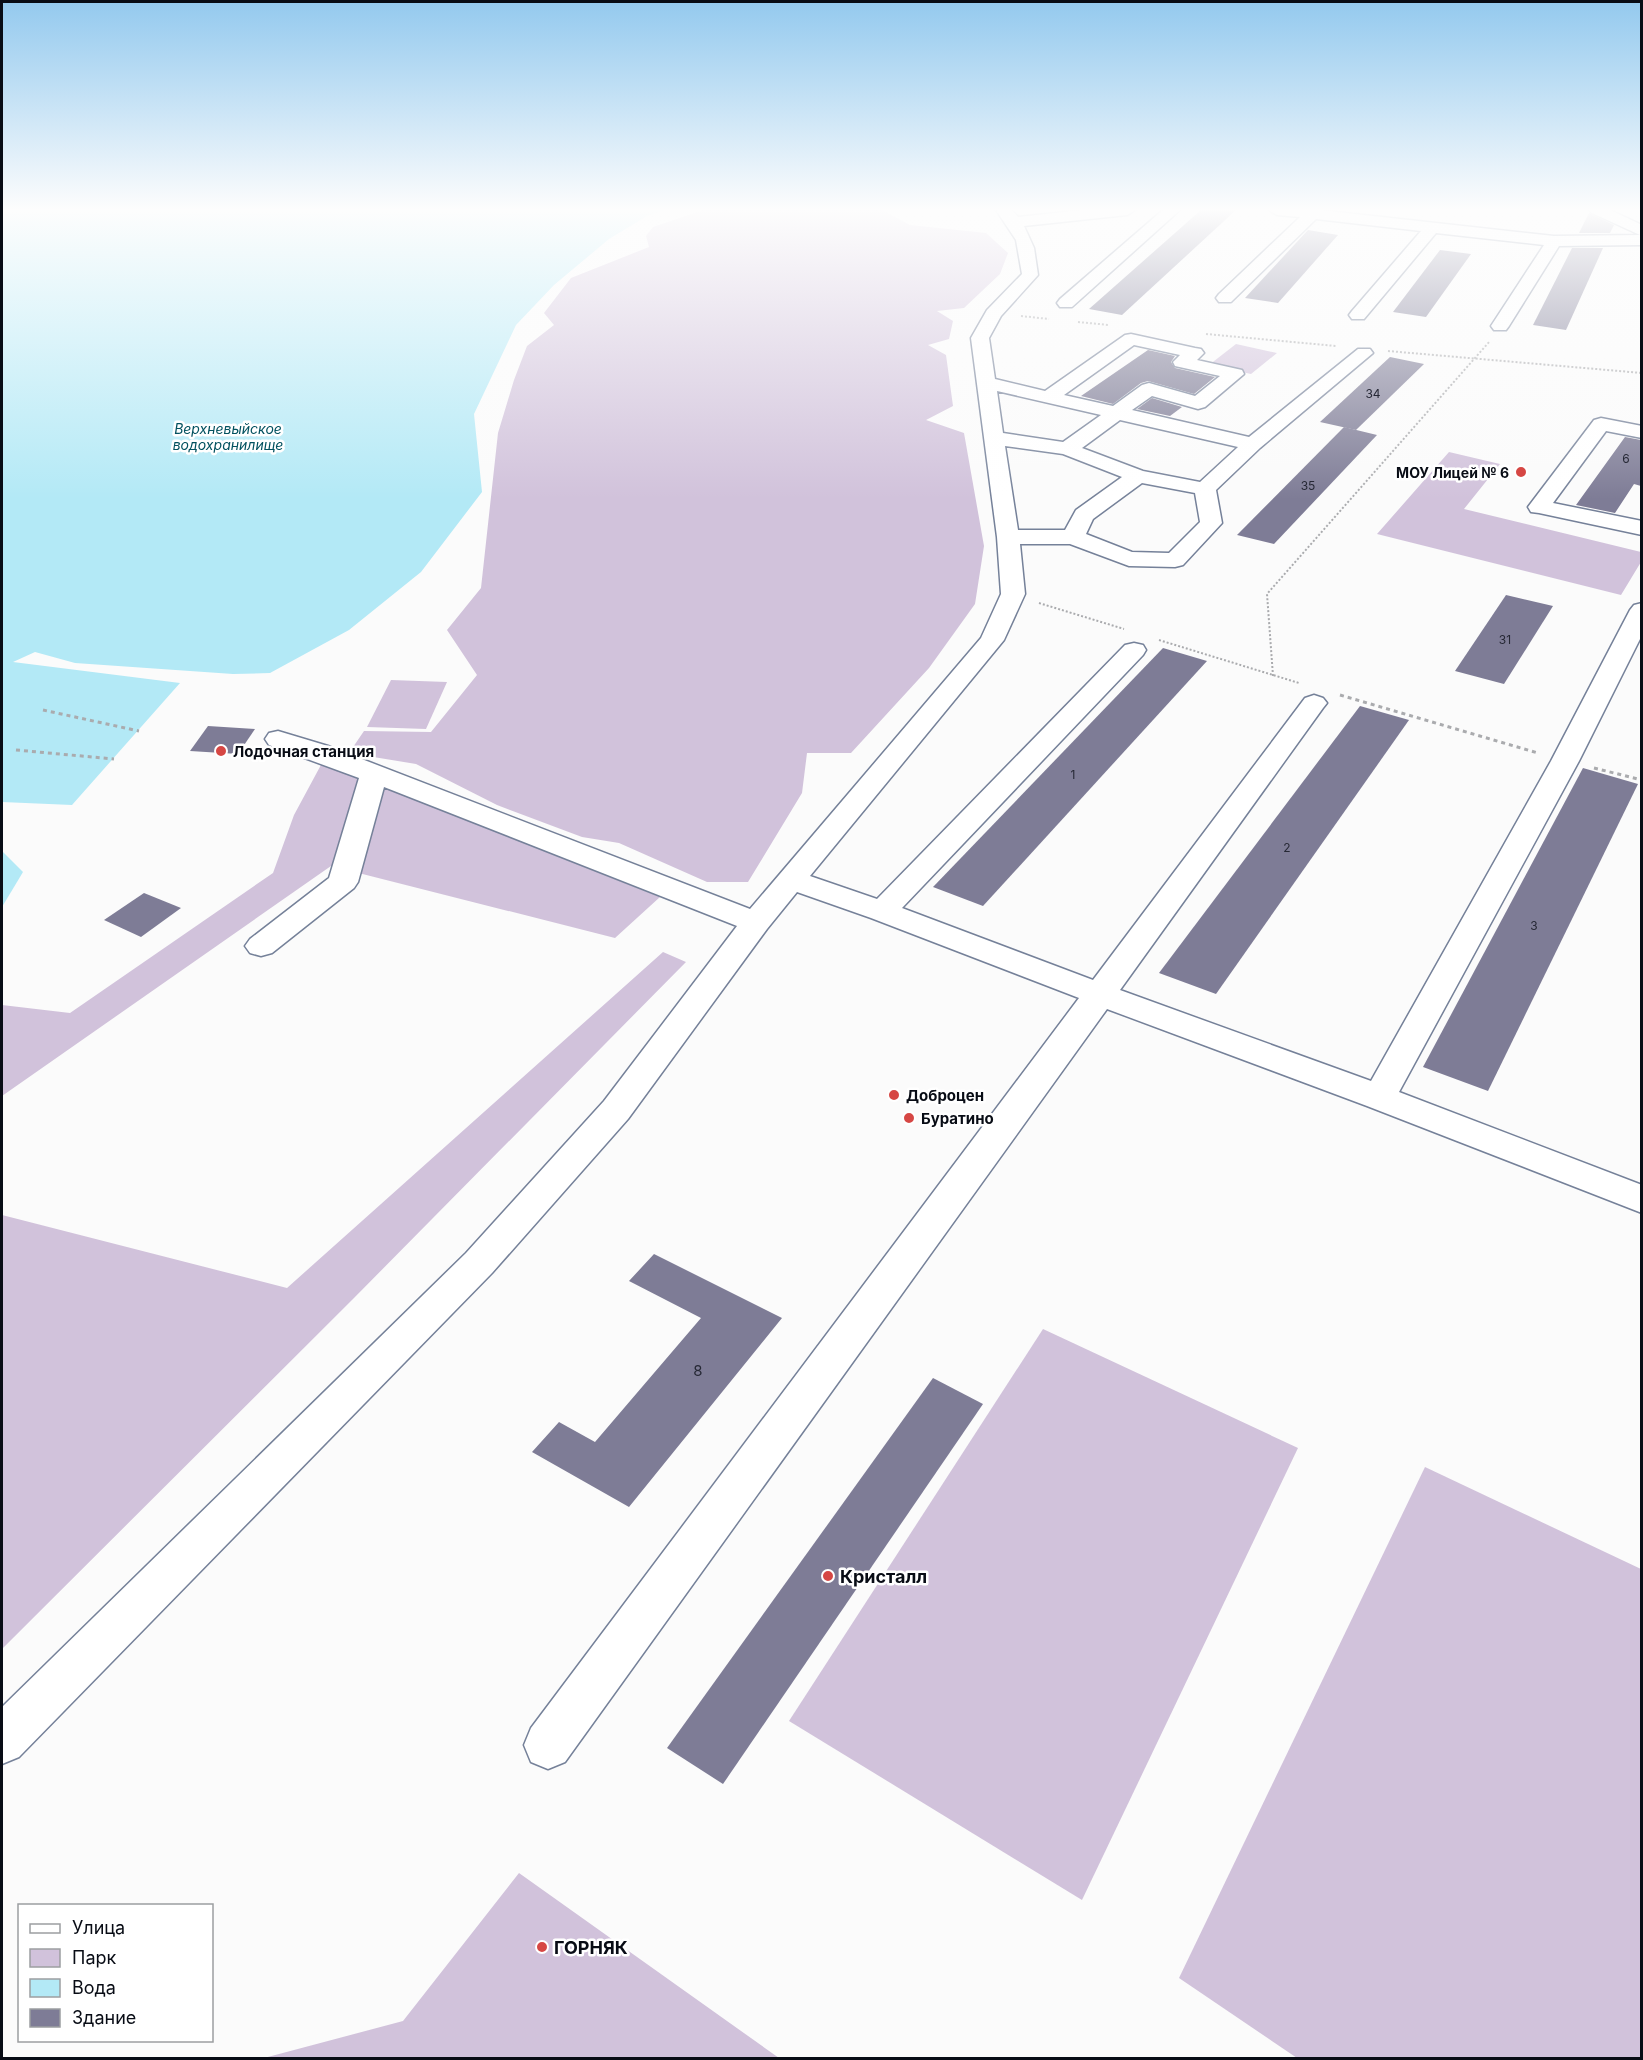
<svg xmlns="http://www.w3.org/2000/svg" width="1643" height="2060" font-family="Inter,sans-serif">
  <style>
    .green { fill: #d1c2db }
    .water { fill: #b3e9f6 }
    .building { fill: #7e7c96 }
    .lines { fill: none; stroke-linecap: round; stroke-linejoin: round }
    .minor-casing { stroke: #758199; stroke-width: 3 }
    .path-far1 { stroke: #aaabae; stroke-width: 2; stroke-dasharray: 2 2; stroke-linecap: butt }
    .path { stroke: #aaabae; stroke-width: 3; stroke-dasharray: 4 4; stroke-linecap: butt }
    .minor { fill: #fff; fill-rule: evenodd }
    .poi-dot { fill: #d64744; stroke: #fff; stroke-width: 2 }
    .labels { text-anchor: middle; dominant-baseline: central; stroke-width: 5; stroke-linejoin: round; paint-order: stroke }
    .number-label { font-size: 12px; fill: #262835 }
    .far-water-label { font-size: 14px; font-style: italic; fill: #02515f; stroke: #fff }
    .far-poi-label { font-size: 14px; font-weight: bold; fill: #080c15; stroke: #fff; text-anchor: end }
    .poi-label { font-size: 15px; font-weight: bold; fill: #080c15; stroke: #fff; text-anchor: start }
    .near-number-label { font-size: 15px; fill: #262835 }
    .near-poi-label { font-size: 18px; font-weight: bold; fill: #080c15; stroke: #fff; text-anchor: start }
  </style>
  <rect width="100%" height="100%" fill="#fbfbfb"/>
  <g class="green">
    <path d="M 703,210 L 882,210 L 910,225 L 986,233 L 1008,253 L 1000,274 L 964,308 L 937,311 L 953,321 L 949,339 L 928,345 L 946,355 L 953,406 L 926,420 L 964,433 L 984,546 L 975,604 L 929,668 L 851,753 L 807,753 L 802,793 L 748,882 L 707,882 L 619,843 L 582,837 L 497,805 L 416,764 L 349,753 L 364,731 L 431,732 L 477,675 L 447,630 L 481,588 L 498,433 L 514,380 L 527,346 L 554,325 L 544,313 L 571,278 L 649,247 L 646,236 L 653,227 Z"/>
    <path d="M 1236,344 L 1277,353 L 1251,374 L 1209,365 Z"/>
    <path d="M 1449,452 L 1500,464 L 1464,509 L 1641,552 L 1641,562 L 1621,595 L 1377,534 Z"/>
    <path d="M 391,680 L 447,682 L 426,729 L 367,727 Z"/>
    <path d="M 322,763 L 660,897 L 615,938 L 331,866 L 2,1096 L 2,1005 L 70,1013 L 273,873 L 294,815 Z"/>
    <path d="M 663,952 L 686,962 L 353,1299 L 2,1649 L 2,1215 L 287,1288 Z"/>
    <path d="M 1043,1329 L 1298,1448 L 1082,1900 L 789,1721 Z"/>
    <path d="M 1425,1467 L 1641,1569 L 1641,2058 L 1297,2058 L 1179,1978 Z"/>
    <path d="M 519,1873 L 779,2058 L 264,2058 L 403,2021 Z"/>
  </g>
  <g class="water">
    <path d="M 2,210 L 665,210 L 647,216 L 609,239 L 554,285 L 516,325 L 474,414 L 482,492 L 421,572 L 349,630 L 270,673 L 233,674 L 75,663 L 35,652 L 13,662 L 180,683 L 72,805 L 2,802 Z"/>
    <path d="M 2,851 L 23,872 L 2,907 Z"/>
  </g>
  <g class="building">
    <path d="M 1201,210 L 1236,210 L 1122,315 L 1089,309 Z"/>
    <path d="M 1589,213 L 1614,225 L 1610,233 L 1579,233 Z"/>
    <path d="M 1308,230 L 1338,235 L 1278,303 L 1245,298 Z"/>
    <path d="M 1572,248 L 1603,248 L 1566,330 L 1533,325 Z"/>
    <path d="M 1440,250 L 1471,254 L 1426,317 L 1393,312 Z"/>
    <path d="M 1148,350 L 1175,356 L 1171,362 L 1175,368 L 1215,377 L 1194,394 L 1148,381 L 1141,383 L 1113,404 L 1081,396 Z"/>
    <path d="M 1390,357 L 1424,364 L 1356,430 L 1320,422 Z"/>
    <path d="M 1152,398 L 1182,407 L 1170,416 L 1137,409 Z"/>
    <path d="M 1344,427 L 1377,435 L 1274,544 L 1237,535 Z"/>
    <path d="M 1625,437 L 1641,440 L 1641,486 L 1634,484 L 1615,513 L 1576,505 Z"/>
    <path d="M 1506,595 L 1553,606 L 1504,684 L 1455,671 Z"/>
    <path d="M 1163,648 L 1207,661 L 983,906 L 933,887 Z"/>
    <path d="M 1360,706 L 1409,720 L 1216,994 L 1159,973 Z"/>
    <path d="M 208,726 L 255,729 L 238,754 L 190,751 Z"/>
    <path d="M 1583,768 L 1638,784 L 1488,1091 L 1423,1067 Z"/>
    <path d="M 144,893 L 181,908 L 141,937 L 104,920 Z"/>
    <path d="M 654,1254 L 782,1318 L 629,1507 L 532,1452 L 559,1422 L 595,1442 L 701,1318 L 629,1281 Z"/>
    <path d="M 933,1378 L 983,1404 L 723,1784 L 667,1748 Z"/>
  </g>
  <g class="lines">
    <g class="minor-casing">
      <g id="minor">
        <path d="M 996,210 L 1012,210 L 1018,217 L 1083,210 L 1135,210 L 1127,215 L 1024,226 L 1034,248 L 1038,275 L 1001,316 L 989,338 L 995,379 L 1045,391 L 1125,335 L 1131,334 L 1195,348 L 1201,349 L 1204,353 L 1197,360 L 1242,370 L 1244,374 L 1205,407 L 1198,409 L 1152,396 L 1132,410 L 1249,437 L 1358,349 L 1370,349 L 1373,353 L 1260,448 L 1216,490 L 1222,523 L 1183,565 L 1175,567 L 1129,566 L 1070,544 L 1020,544 L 1025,594 L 1004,640 L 810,876 L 877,899 L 1125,645 L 1134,643 L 1143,645 L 1146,650 L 1143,655 L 902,908 L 1093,980 L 1305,698 L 1314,695 L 1323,698 L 1327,703 L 1323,708 L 1120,990 L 1371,1081 L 1551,761 L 1630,610 L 1634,605 L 1642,603 L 1642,635 L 1579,761 L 1399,1092 L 1642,1185 L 1642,1213 L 1367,1106 L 1107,1009 L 565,1762 L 548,1769 L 531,1762 L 524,1745 L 531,1728 L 1079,998 L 871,918 L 797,892 L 767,929 L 628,1119 L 492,1273 L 19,1757 L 2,1764 L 2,1707 L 466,1253 L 604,1101 L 737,926 L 384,787 L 358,882 L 354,888 L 272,953 L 261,956 L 250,953 L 245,946 L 250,939 L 329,878 L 359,778 L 269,745 L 265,739 L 269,733 L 278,731 L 328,746 L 750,909 L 981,638 L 1001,594 L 997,537 L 971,338 L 987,310 L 1022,274 L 1016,240 ZM 1134,345 L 1180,355 L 1173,362 L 1175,366 L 1220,376 L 1195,396 L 1149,383 L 1142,385 L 1113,406 L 1064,395 ZM 997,391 L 1101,415 L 1063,442 L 1003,433 ZM 1120,420 L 1238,447 L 1200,482 L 1143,471 L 1082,448 ZM 1005,446 L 1063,454 L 1122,477 L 1076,510 L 1065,530 L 1018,530 ZM 1142,483 L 1195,493 L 1200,522 L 1169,553 L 1132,552 L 1086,534 L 1093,519 Z"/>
        <path d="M 1163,210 L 1180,210 L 1072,307 L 1060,307 L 1057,303 L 1060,299 Z"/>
        <path d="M 1269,210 L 1319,210 L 1554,236 L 1640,235 L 1592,213 L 1589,210 L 1610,210 L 1642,225 L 1642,245 L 1559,246 L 1509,326 L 1506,330 L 1494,330 L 1491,326 L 1544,245 L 1436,233 L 1364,319 L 1352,319 L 1349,315 L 1352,311 L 1421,231 L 1316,219 L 1231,302 L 1219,302 L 1216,298 L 1219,294 L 1300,217 L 1277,215 Z"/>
        <path d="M 1601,418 L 1642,426 L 1642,438 L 1606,431 L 1553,503 L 1642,521 L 1642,535 L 1539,513 L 1531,512 L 1528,507 L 1594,420 Z"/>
      </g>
    </g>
    <g class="path-far1">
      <path d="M 1021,316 L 1049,319"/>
      <path d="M 1078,322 L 1109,325"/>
      <path d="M 1206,334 L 1336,346"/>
      <path d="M 1388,351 L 1642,373"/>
      <path d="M 1039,603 L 1124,629"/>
      <path d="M 1159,640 L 1299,683"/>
      <path d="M 1273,676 L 1267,594 L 1489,342"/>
    </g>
    <g class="path">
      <path d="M 1340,695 L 1538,753"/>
      <path d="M 43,710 L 139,731"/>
      <path d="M 16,750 L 114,759"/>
      <path d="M 1594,768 L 1642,780"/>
    </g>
    <use href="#minor" class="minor"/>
  </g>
  <linearGradient id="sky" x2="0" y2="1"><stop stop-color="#93c9ee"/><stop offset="0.42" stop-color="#fdfdfd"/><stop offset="1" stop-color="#fdfdfd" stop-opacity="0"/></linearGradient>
  <rect width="1643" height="499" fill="url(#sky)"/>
  <g class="poi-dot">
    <circle cx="1521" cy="472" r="6"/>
    <circle cx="221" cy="751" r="6"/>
    <circle cx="894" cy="1095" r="6"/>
    <circle cx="909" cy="1118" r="6"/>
    <circle cx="828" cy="1576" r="6"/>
    <circle cx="542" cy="1947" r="6"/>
  </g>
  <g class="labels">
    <g class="number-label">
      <text x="1373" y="393">34</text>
      <text x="1626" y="458">6</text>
      <text x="1308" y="485">35</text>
      <text x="1505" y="639">31</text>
      <text x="1073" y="774">1</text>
      <text x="1287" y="847">2</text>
      <text x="1534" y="925">3</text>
    </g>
    <g class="far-water-label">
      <text x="228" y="428">Верхневыйское<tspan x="228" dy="16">водохранилище</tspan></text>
    </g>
    <g class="far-poi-label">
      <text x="1509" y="472">МОУ Лицей № 6</text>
    </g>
    <g class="poi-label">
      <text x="233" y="751">Лодочная станция</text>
      <text x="906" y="1095">Доброцен</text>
      <text x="921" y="1118">Буратино</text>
    </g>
    <g class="near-number-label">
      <text x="698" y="1370">8</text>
    </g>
    <g class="near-poi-label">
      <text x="840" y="1576">Кристалл</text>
      <text x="554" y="1947">ГОРНЯК</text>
    </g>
  </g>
  <rect width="1643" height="2060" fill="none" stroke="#080c15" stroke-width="6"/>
  <rect x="18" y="1904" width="195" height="138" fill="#ffffff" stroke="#9c9ea1" stroke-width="1.5"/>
  <rect x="30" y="1924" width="30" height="9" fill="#ffffff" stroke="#9c9ea1" stroke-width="1.5"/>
  <text x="72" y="1934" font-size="18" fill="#080c15">Улица</text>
  <rect x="30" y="1949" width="30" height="18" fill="#d1c2db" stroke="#9c9ea1" stroke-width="1.5"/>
  <text x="72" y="1964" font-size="18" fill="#080c15">Парк</text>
  <rect x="30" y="1979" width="30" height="18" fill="#b3e9f6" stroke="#9c9ea1" stroke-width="1.5"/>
  <text x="72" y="1994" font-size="18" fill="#080c15">Вода</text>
  <rect x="30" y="2009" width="30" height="18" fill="#7e7c96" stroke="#9c9ea1" stroke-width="1.5"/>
  <text x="72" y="2024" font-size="18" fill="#080c15">Здание</text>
</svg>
